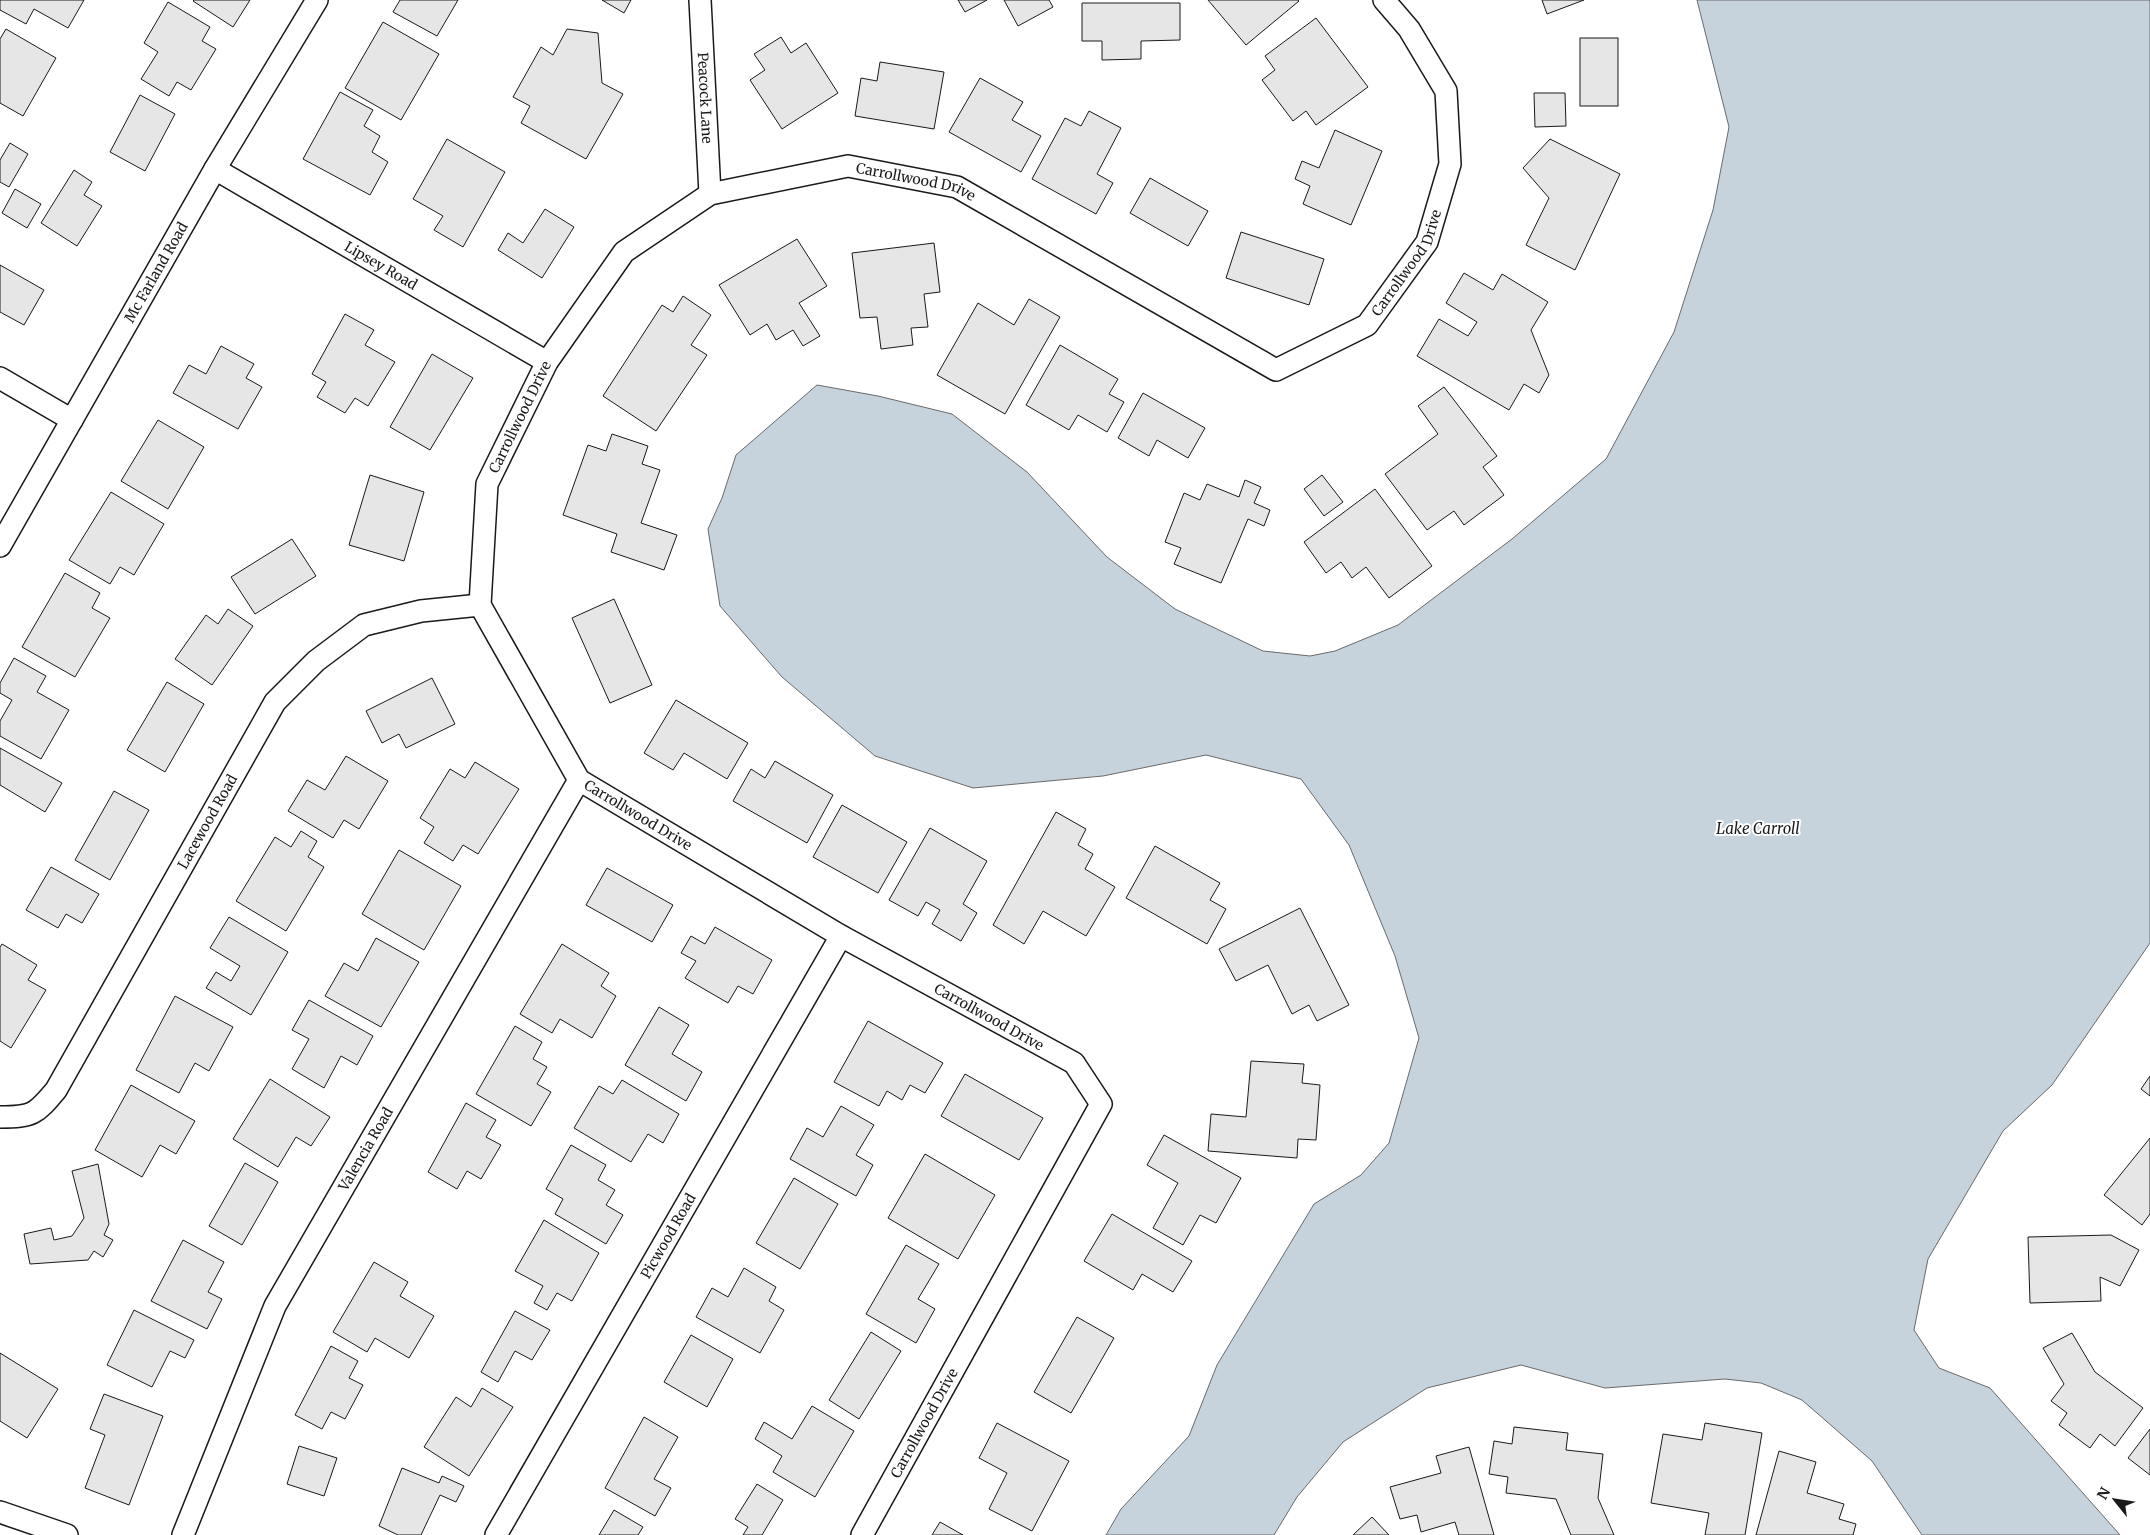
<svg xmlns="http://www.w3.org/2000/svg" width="2150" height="1535" font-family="Merriweather,serif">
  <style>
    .water { fill: #c6d2dc; stroke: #6a6a6a }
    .building { fill: #e6e6e6; stroke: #1a1a1a }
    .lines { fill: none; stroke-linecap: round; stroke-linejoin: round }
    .street-casing { stroke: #1a1a1a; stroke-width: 24 }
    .street { stroke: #fff; stroke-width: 21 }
    .labels { text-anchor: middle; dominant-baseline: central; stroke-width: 4; stroke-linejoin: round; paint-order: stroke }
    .street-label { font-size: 14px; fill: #1a1a1a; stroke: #fff }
    .water-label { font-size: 15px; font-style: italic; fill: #1a1a1a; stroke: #fff }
  </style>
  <rect width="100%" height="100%" fill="#fff"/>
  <path class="water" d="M 1697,0 L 2150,0 L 2150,943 L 2052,1085 L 2003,1131 L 1928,1259 L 1914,1330 L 1939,1368 L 1990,1388 L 2120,1535 L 1922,1535 L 1872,1461 L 1802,1400 L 1761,1383 L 1725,1379 L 1605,1388 L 1521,1365 L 1427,1388 L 1343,1442 L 1297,1497 L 1274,1535 L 1106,1535 L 1121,1509 L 1189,1436 L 1217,1365 L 1314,1204 L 1361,1175 L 1389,1143 L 1419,1038 L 1395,956 L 1349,845 L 1301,779 L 1206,755 L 1103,776 L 973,788 L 875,756 L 782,677 L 720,606 L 708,529 L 722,498 L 736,455 L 817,385 L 878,396 L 952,414 L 1027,472 L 1107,557 L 1175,609 L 1263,651 L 1310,656 L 1335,651 L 1398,625 L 1512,539 L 1606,459 L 1674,332 L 1713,210 L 1729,127 Z"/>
  <g class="building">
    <path d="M 0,0 L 84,0 L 68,28 L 34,9 L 26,24 L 0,10 Z"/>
    <path d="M 194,0 L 250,0 L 233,27 L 193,1 Z"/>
    <path d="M 400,0 L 458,0 L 437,36 L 393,12 Z"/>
    <path d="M 602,0 L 631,0 L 624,13 Z"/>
    <path d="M 958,0 L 987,0 L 965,12 Z"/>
    <path d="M 1004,0 L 1049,0 L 1053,7 L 1018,26 Z"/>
    <path d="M 1208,0 L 1298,0 L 1299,1 L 1246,45 Z"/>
    <path d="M 1542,0 L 1584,0 L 1547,14 Z"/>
    <path d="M 168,2 L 210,27 L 202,41 L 216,49 L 191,90 L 177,82 L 169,96 L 141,79 L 158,52 L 144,43 Z"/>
    <path d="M 1082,3 L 1180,3 L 1180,40 L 1141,41 L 1141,59 L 1102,60 L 1102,41 L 1082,41 Z"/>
    <path d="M 1316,18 L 1368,87 L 1316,125 L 1306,111 L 1293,121 L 1262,80 L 1275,70 L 1265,56 Z"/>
    <path d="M 383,22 L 439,54 L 401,120 L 345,88 Z"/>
    <path d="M 6,29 L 56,58 L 23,116 L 0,103 L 0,39 Z"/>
    <path d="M 567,29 L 598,33 L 602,83 L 623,94 L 586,159 L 521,123 L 530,106 L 513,97 L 541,47 L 553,55 Z"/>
    <path d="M 781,37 L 791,53 L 806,43 L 838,93 L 782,129 L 750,80 L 765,70 L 754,54 Z"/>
    <rect x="1580" y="38" width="38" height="68"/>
    <path d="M 880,62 L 944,72 L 934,129 L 855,116 L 861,78 L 877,81 Z"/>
    <path d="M 980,78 L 1023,102 L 1012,120 L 1041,136 L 1021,172 L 949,132 Z"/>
    <path d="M 340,92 L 373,110 L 364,126 L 380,136 L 372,152 L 388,162 L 370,195 L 303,159 Z"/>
    <path d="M 1534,93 L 1565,93 L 1566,126 L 1535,127 Z"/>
    <path d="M 140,95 L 175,114 L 145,171 L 110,152 Z"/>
    <path d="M 1089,111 L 1121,128 L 1097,174 L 1113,183 L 1096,214 L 1032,179 L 1065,118 L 1081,126 Z"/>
    <path d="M 1335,130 L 1382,151 L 1351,225 L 1303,204 L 1310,186 L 1295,179 L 1302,161 L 1319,168 Z"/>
    <path d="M 447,139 L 505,172 L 463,247 L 434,230 L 443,216 L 413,199 Z"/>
    <path d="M 1550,139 L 1620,174 L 1575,270 L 1526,245 L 1549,198 L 1523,168 Z"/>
    <path d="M 10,143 L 28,154 L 9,187 L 0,182 L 0,160 Z"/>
    <path d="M 74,170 L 92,182 L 84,195 L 102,206 L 77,246 L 41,223 Z"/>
    <path d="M 1150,178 L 1208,211 L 1188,246 L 1130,213 Z"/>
    <path d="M 15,189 L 41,204 L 27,228 L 2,213 Z"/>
    <path d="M 545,209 L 574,227 L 542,278 L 498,250 L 508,233 L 523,243 Z"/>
    <path d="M 1241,232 L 1324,259 L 1309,305 L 1226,278 Z"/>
    <path d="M 797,239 L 827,286 L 799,303 L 820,336 L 803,346 L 793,330 L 776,340 L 767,324 L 750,335 L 719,285 Z"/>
    <path d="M 934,243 L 940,292 L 924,294 L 928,327 L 911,328 L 913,345 L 881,349 L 877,317 L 860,318 L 852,253 Z"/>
    <path d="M 0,265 L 44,290 L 24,325 L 0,312 Z"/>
    <path d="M 1464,273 L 1493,290 L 1502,274 L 1548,302 L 1531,330 L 1549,375 L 1539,393 L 1524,384 L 1509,410 L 1417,356 L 1439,319 L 1468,336 L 1477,322 L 1446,303 Z"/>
    <path d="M 683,296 L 711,315 L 691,345 L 707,355 L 656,431 L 603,396 L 662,305 L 673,312 Z"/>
    <path d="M 1029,299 L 1060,317 L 1005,414 L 937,375 L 978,303 L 1014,325 Z"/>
    <path d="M 345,314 L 374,330 L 365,345 L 395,362 L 368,406 L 355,398 L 345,413 L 317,397 L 326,382 L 312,374 Z"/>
    <path d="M 1060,345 L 1118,379 L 1109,394 L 1124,402 L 1107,432 L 1078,415 L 1069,430 L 1026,405 Z"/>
    <path d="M 221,346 L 254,364 L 246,378 L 262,387 L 238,429 L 173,393 L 189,365 L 206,374 Z"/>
    <path d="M 432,354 L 473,378 L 430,450 L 390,427 Z"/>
    <path d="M 1444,387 L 1497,456 L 1483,467 L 1504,495 L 1464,525 L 1454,511 L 1427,530 L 1385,474 L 1438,434 L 1418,406 Z"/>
    <path d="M 1143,393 L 1205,428 L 1188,458 L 1157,440 L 1149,456 L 1118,438 Z"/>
    <path d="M 158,420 L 204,447 L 168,509 L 121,481 Z"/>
    <path d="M 612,434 L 648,446 L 642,464 L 660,470 L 641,523 L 677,535 L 664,570 L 611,552 L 617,534 L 563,515 L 588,445 L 606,451 Z"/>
    <path d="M 370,475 L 424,492 L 404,561 L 349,545 Z"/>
    <path d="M 1322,475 L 1343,502 L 1324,516 L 1304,489 Z"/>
    <path d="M 1245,480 L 1261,487 L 1254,503 L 1270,510 L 1264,526 L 1248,519 L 1221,583 L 1174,564 L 1181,548 L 1165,542 L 1184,493 L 1200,500 L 1207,484 L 1239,497 Z"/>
    <path d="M 1375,489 L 1432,566 L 1389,598 L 1366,567 L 1352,578 L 1341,562 L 1326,573 L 1304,542 Z"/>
    <path d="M 111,492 L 164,524 L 134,575 L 120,567 L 110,584 L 69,560 Z"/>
    <path d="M 292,539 L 316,576 L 255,614 L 231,577 Z"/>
    <path d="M 65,573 L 100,593 L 92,608 L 110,618 L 75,677 L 22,647 Z"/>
    <path d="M 614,599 L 652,685 L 610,703 L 572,618 Z"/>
    <path d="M 228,609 L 253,626 L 212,685 L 175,659 L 206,615 L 218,624 Z"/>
    <path d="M 14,658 L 46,676 L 37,692 L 69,710 L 41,759 L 0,736 L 0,721 L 12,700 L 0,693 L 0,683 Z"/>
    <path d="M 432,678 L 455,724 L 406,748 L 399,734 L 382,743 L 366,711 Z"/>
    <path d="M 167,682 L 204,704 L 165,772 L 127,750 Z"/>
    <path d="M 676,700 L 748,743 L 727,779 L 684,753 L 673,770 L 644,753 Z"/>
    <path d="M 0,748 L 62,783 L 45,812 L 0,785 Z"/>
    <path d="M 346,756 L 388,781 L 359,829 L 344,820 L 333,838 L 288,811 L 307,780 L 325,790 Z"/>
    <path d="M 775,761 L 833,795 L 807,843 L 733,801 L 751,769 L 765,778 Z"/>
    <path d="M 475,762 L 519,789 L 478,854 L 463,845 L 453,861 L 424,843 L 434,827 L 420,818 L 450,769 L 465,778 Z"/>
    <path d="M 114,791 L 149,810 L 110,880 L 75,860 Z"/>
    <path d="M 842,805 L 907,842 L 878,893 L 813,857 Z"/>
    <path d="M 1056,812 L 1086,829 L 1078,845 L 1093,854 L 1085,869 L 1115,887 L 1086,936 L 1043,911 L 1024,944 L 993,925 Z"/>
    <path d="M 930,828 L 987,861 L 963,904 L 977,913 L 961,941 L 932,924 L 940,910 L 926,902 L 918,916 L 889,900 Z"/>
    <path d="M 301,831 L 317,841 L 308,857 L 324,867 L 286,931 L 236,901 L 275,837 L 291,847 Z"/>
    <path d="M 1155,846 L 1220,883 L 1210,900 L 1226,909 L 1207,944 L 1126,898 Z"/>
    <path d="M 399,850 L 461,886 L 424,950 L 362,914 Z"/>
    <path d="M 51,867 L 99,894 L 82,923 L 66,914 L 58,928 L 26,910 Z"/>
    <path d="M 607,868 L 673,905 L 652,942 L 586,905 Z"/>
    <path d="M 1300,908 L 1349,1005 L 1317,1021 L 1309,1005 L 1292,1014 L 1268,965 L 1236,981 L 1219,949 Z"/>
    <path d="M 229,917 L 288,952 L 251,1015 L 206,988 L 216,972 L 231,981 L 240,966 L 210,948 Z"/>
    <path d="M 715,927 L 772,960 L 753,994 L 738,986 L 728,1003 L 685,978 L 696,961 L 681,953 L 691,936 L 705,944 Z"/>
    <path d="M 376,938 L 419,962 L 381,1027 L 325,996 L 344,963 L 358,971 Z"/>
    <path d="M 2,944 L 37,965 L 28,980 L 46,990 L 11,1048 L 0,1041 L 0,947 Z"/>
    <path d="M 562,944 L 609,973 L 601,986 L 616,996 L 592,1038 L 560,1019 L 552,1033 L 520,1014 Z"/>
    <path d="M 175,996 L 233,1027 L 209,1071 L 195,1063 L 179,1093 L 136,1070 Z"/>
    <path d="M 309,1000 L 373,1036 L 357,1065 L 341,1056 L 324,1088 L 292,1069 L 309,1039 L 292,1030 Z"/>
    <path d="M 659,1007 L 689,1025 L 672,1054 L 702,1072 L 686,1101 L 625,1065 Z"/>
    <path d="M 868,1021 L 943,1063 L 925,1093 L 910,1085 L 902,1100 L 887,1091 L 879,1106 L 834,1082 Z"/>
    <path d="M 515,1026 L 542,1042 L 533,1059 L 547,1067 L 537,1084 L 551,1092 L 531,1126 L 476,1094 Z"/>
    <path d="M 1251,1061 L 1304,1064 L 1302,1083 L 1320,1085 L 1316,1140 L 1298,1139 L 1297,1158 L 1208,1151 L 1211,1114 L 1246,1117 Z"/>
    <path d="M 965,1074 L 1043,1118 L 1019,1160 L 941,1116 Z"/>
    <path d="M 2150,1076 L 2150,1096 L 2141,1089 Z"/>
    <path d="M 270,1079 L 330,1117 L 311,1146 L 296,1137 L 278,1167 L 233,1139 Z"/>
    <path d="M 622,1080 L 679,1114 L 663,1143 L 648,1134 L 631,1162 L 574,1128 L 599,1086 L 613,1094 Z"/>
    <path d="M 131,1085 L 195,1121 L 176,1154 L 160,1145 L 142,1177 L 95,1150 Z"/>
    <path d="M 466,1103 L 496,1120 L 486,1137 L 501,1145 L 481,1179 L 467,1171 L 457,1189 L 428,1172 Z"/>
    <path d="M 841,1106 L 874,1125 L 856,1155 L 873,1165 L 856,1196 L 790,1159 L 807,1128 L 823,1137 Z"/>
    <path d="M 1164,1135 L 1241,1178 L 1216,1223 L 1200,1215 L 1183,1245 L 1153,1228 L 1178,1183 L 1147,1165 Z"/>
    <path d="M 2150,1138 L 2150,1214 L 2142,1225 L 2104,1195 Z"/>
    <path d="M 571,1145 L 606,1165 L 598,1180 L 615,1190 L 606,1205 L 623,1215 L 606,1244 L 555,1214 L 563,1199 L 546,1189 Z"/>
    <path d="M 925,1154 L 995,1195 L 958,1259 L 888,1218 Z"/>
    <path d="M 245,1163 L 278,1182 L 242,1245 L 209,1226 Z"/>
    <path d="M 98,1164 L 109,1224 L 104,1235 L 113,1240 L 103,1257 L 94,1251 L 88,1260 L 30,1264 L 24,1234 L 51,1228 L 54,1240 L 72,1236 L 84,1218 L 72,1171 Z"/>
    <path d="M 794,1178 L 838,1204 L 800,1269 L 756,1243 Z"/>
    <path d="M 1112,1214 L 1192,1261 L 1173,1292 L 1142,1274 L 1133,1290 L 1084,1261 Z"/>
    <path d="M 544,1220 L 599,1253 L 572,1301 L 557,1293 L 547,1310 L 534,1303 L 543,1286 L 515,1271 Z"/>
    <path d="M 2111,1235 L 2139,1250 L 2120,1286 L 2100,1277 L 2101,1301 L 2030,1303 L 2028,1237 Z"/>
    <path d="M 183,1240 L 224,1262 L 208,1292 L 222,1299 L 207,1329 L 151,1301 Z"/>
    <path d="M 906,1245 L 939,1264 L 918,1299 L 935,1309 L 916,1343 L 866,1314 Z"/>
    <path d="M 374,1262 L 408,1282 L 400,1296 L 434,1316 L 409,1358 L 375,1338 L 367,1352 L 333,1332 Z"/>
    <path d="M 744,1268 L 776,1287 L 769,1301 L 784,1310 L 760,1353 L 696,1317 L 712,1288 L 728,1297 Z"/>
    <path d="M 134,1310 L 194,1340 L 185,1358 L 170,1351 L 152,1387 L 107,1365 Z"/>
    <path d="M 515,1311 L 550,1330 L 532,1360 L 515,1351 L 498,1382 L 481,1372 Z"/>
    <path d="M 1077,1317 L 1114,1338 L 1071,1413 L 1034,1392 Z"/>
    <path d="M 871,1332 L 901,1351 L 859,1419 L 829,1400 Z"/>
    <path d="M 2072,1333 L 2095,1372 L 2143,1408 L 2115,1446 L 2100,1434 L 2090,1448 L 2059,1425 L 2067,1413 L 2051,1401 L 2064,1384 L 2043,1348 Z"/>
    <path d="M 691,1335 L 733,1359 L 707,1407 L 664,1382 Z"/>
    <path d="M 331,1346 L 358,1361 L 349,1378 L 363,1385 L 345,1419 L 331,1412 L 322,1429 L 295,1415 Z"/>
    <path d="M 0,1353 L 58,1389 L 27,1438 L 0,1421 Z"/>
    <path d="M 482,1388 L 513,1407 L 469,1476 L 424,1447 L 456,1397 L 471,1407 Z"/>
    <path d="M 104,1394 L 163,1416 L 129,1505 L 85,1488 L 105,1435 L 90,1429 Z"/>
    <path d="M 812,1406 L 854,1431 L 815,1497 L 773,1472 L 782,1456 L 755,1439 L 764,1422 L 792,1439 Z"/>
    <path d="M 644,1417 L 678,1437 L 654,1479 L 671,1488 L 655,1516 L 605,1488 Z"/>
    <path d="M 997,1423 L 1069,1461 L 1032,1531 L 989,1509 L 1007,1473 L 979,1458 Z"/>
    <path d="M 1705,1423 L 1762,1433 L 1745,1535 L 1705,1535 L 1709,1513 L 1651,1503 L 1663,1434 L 1702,1440 Z"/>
    <path d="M 1514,1427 L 1568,1433 L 1566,1450 L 1603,1454 L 1598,1498 L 1614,1535 L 1571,1535 L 1556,1499 L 1506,1493 L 1508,1477 L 1489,1474 L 1494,1441 L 1512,1444 Z"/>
    <path d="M 2150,1429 L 2150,1475 L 2128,1458 Z"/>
    <path d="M 299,1446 L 337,1458 L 324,1496 L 287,1484 Z"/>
    <path d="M 1469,1447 L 1494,1535 L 1459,1535 L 1455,1522 L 1421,1532 L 1417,1515 L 1400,1519 L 1390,1487 L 1441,1473 L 1436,1456 Z"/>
    <path d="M 1779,1451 L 1816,1462 L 1807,1493 L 1844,1504 L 1839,1519 L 1856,1524 L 1853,1535 L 1756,1535 Z"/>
    <path d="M 402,1468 L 439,1483 L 442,1476 L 464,1486 L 456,1502 L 440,1495 L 421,1535 L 398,1535 L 379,1526 Z"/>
    <path d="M 757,1484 L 783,1500 L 762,1535 L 743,1535 L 748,1527 L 735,1519 Z"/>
    <path d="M 614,1510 L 643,1527 L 638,1535 L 599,1535 Z"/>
    <path d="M 1372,1517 L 1389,1535 L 1353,1535 Z"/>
    <path d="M 940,1522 L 963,1535 L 932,1535 Z"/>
  </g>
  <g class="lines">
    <g class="street-casing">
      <g id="street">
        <path id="s1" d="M 700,0 L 710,194"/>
        <path id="s2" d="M 215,169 L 547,362"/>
        <path d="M 0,378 L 72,420"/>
        <path id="s3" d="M 0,546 L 215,169 L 317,0"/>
        <path id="s4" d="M 0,1117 C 33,1117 36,1114 56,1090 L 275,702 L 316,661 L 364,625 L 421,611 L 480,605"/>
        <path d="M 0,1512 L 67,1535"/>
        <path id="s5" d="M 183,1535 L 275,1306 L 579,780"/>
        <path id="s6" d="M 496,1535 L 841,936"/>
        <path id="s7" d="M 862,1535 L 1101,1104 L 1074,1063 L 841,936 L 579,780 L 480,605 L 487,484 L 547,362 L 624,252 L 710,194 L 848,166 L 957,187 L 1276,370 L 1367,325 L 1427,242 L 1450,164 L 1446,91 L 1409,29 L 1384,0"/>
      </g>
    </g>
    <use href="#street" class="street"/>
  </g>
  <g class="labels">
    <g class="street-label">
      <text stroke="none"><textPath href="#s1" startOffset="98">Peacock Lane</textPath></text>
      <text stroke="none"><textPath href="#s7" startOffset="2019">Carrollwood Drive</textPath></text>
      <text stroke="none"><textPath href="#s7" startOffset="2604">Carrollwood Drive</textPath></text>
      <text stroke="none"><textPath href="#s2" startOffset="192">Lipsey Road</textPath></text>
      <text stroke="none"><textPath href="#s3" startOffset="315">Mc Farland Road</textPath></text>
      <text stroke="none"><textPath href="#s7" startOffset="1509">Carrollwood Drive</textPath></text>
      <text transform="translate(638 815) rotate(31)">Carrollwood Drive</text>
      <text stroke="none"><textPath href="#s4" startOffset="374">Lacewood Road</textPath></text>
      <text transform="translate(989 1017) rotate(29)">Carrollwood Drive</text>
      <text stroke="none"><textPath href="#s5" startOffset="428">Valencia Road</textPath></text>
      <text stroke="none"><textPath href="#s6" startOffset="345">Picwood Road</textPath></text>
      <text stroke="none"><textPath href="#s7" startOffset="128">Carrollwood Drive</textPath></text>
    </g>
    <g class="water-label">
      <text x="1758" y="828">Lake Carroll</text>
    </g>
  </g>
  <g transform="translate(2115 1500) rotate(300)" stroke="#ffffff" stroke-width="4" paint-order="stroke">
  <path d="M0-4L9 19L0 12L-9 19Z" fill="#1a1a1a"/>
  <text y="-8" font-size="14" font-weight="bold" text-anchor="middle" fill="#1a1a1a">N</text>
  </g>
</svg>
